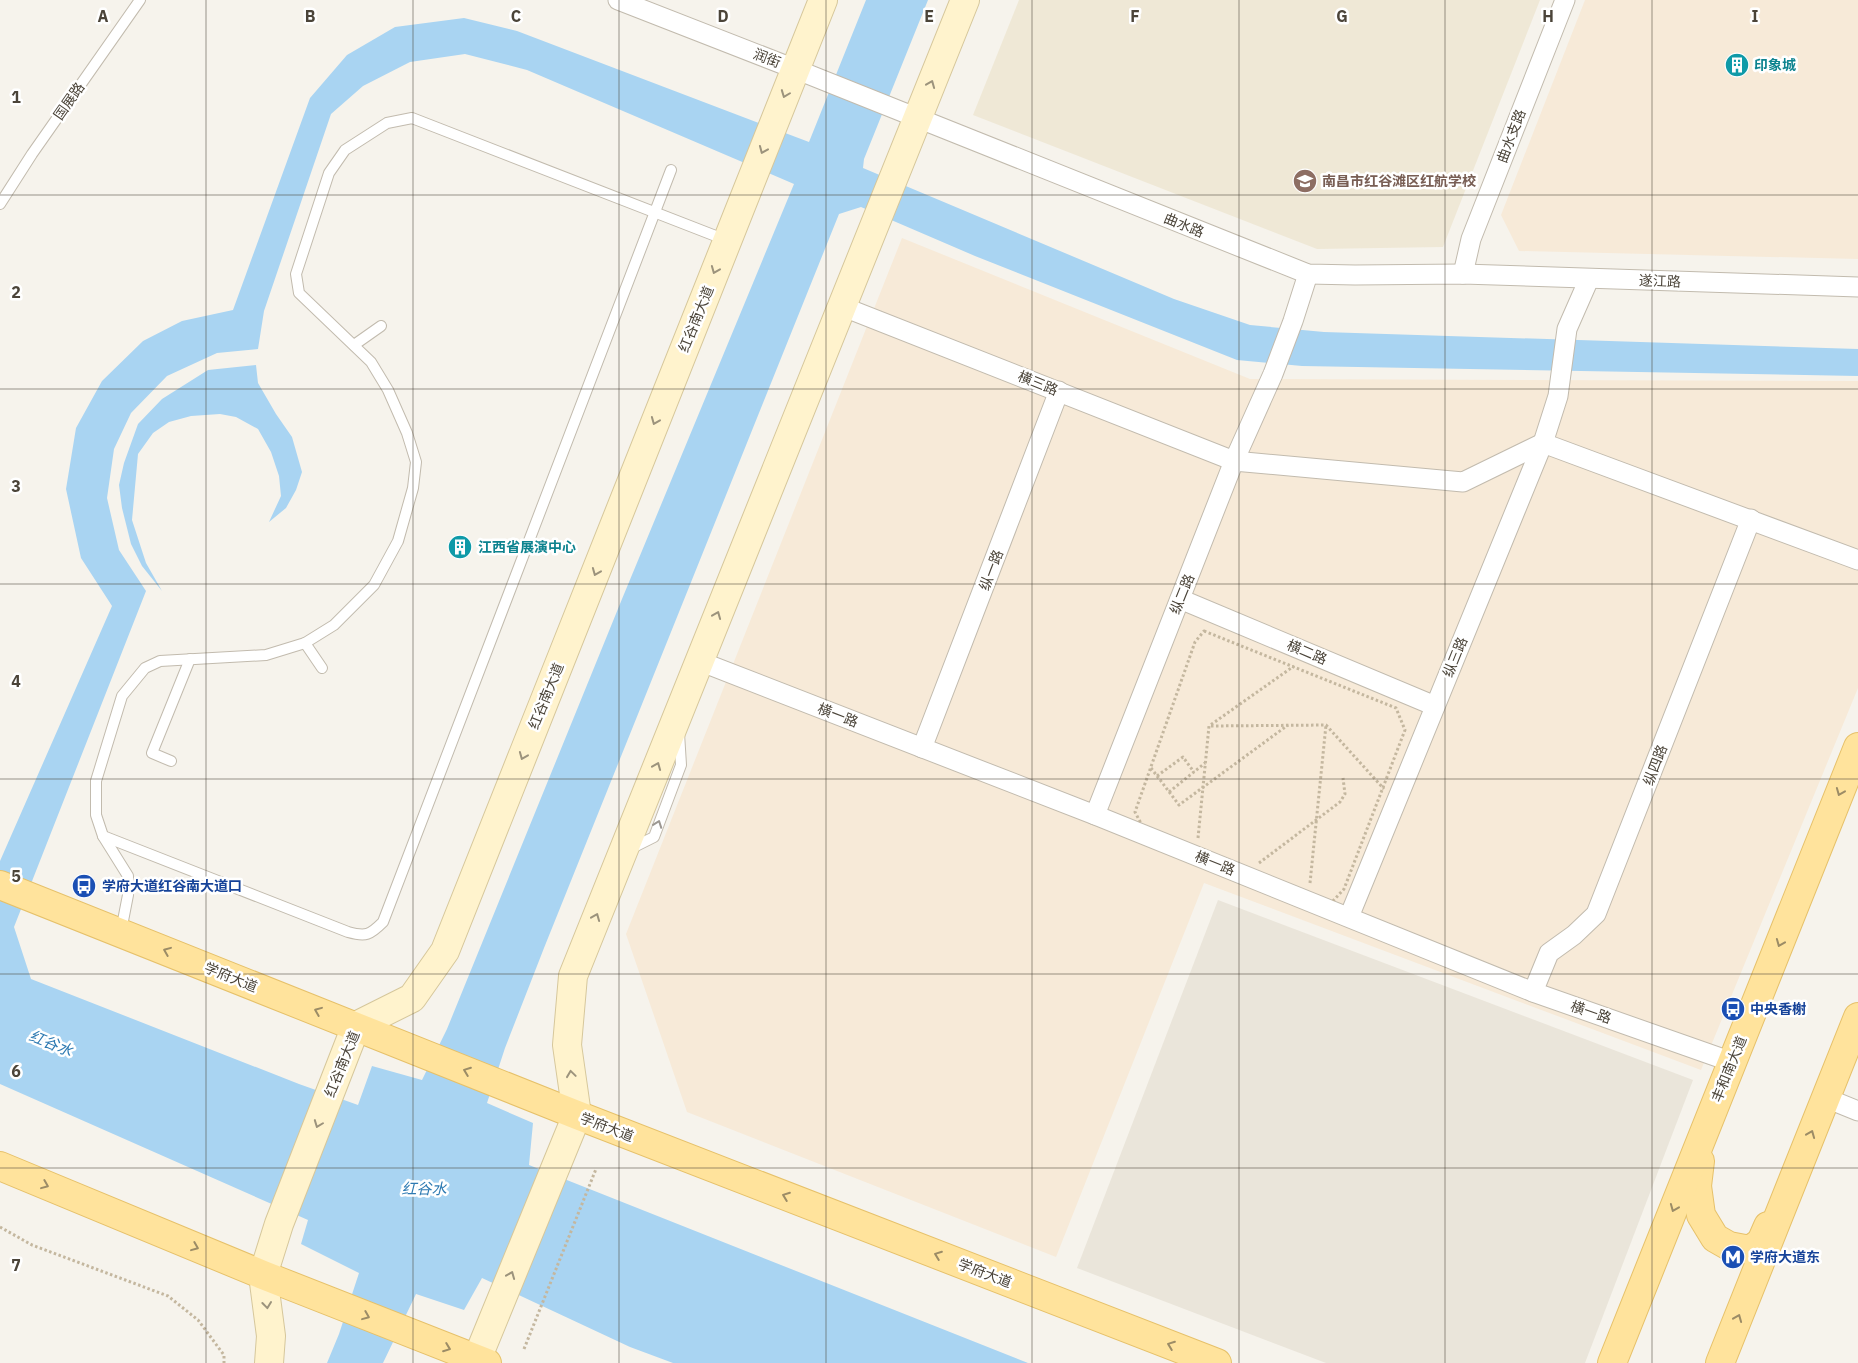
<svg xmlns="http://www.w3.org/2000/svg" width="1858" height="1363" font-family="'IBM Plex Sans','Noto Sans SC',sans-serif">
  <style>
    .residential { fill: #eae5da }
    .commercial { fill: #f7ead8 }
    .education { fill: #efe8d6 }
    .water { fill: #a9d4f2; fill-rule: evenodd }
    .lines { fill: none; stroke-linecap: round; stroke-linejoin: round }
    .lane-casing { stroke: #c2bbae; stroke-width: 12 }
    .street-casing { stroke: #c2bbae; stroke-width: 21 }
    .secondary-casing { stroke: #d6c79b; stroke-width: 30 }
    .primary-casing { stroke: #e6c16a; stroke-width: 30 }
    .path { stroke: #c4b79f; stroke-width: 3; stroke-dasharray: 2.5 2.5; stroke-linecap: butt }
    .lane { stroke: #fff; stroke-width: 10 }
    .street { stroke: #fff; stroke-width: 19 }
    .secondary { stroke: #fff3cd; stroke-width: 28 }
    .primary { stroke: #ffe39c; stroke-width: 28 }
    .oneway { stroke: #9c937c }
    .oneway2 { stroke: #9c8c66 }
    .oneway3 { stroke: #9c9892 }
    .grid { fill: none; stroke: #4b4439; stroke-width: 1; stroke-opacity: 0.55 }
    .labels { text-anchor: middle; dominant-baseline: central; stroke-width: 5; stroke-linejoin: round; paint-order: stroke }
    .street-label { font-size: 14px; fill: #4b4439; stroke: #fff }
    .culture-label { font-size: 14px; font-weight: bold; fill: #0d838f; stroke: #fff; text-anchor: start }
    .education-label { font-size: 14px; font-weight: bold; fill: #785e54; stroke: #fff; text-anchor: start }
    .transit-label { font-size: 14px; font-weight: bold; fill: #164399; stroke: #fff; text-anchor: start }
    .water-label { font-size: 15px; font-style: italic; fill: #2e7ab2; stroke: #fff }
    .grid-label { font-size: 16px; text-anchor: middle; font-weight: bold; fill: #4b4439; stroke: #fff; stroke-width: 5; stroke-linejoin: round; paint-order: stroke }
  </style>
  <rect width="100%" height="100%" fill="#f6f3ec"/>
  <path class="residential" d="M 1218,900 L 1693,1080 L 1585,1363 L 1326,1363 L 1077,1268 Z"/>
  <g class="commercial">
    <path d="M 1585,0 L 1858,0 L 1858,259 L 1519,251 L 1501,215 Z"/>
    <path d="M 902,238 L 1250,379 L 1858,381 L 1858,688 L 1701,1070 L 1204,883 L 1056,1257 L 687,1112 L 626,934 Z"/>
  </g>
  <path class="education" d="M 1019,0 L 1540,0 L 1443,247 L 1317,249 L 973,115 Z"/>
  <g class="water">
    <path d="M 866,0 L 928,0 L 864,159 L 863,168 L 1174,299 L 1250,325 L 1324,332 L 1858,349 L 1858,376 L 1302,366 L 1237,360 L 975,256 L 861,207 L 839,214 L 544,948 L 505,1048 L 487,1103 L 533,1123 L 529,1165 L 1028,1363 L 673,1363 L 630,1347 L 482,1278 L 464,1310 L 416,1294 L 383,1363 L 327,1363 L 339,1334 L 359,1273 L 301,1244 L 308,1220 L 0,1084 L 0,861 L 112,606 L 81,558 L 66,489 L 76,428 L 102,381 L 143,341 L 182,321 L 233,310 L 310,98 L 347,55 L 395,27 L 464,18 L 517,31 L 809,142 ZM 465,54 L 527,70 L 794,184 L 622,599 L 447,1029 L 422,1080 L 372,1066 L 358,1105 L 299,1084 L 31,979 L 14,927 L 146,591 L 119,550 L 107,498 L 114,449 L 131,413 L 167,376 L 217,353 L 258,349 L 264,311 L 331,114 L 363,86 L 410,62 Z"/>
    <path d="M 256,365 L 258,383 L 276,414 L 292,437 L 302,472 L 296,490 L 286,508 L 269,522 L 281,496 L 279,476 L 271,452 L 258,429 L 236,417 L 220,414 L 191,416 L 169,422 L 153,433 L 138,454 L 132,520 L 146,563 L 162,591 L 142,566 L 131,544 L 122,508 L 119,485 L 124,463 L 138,424 L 162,399 L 208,370 Z"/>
  </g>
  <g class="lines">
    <g class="lane-casing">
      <g id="lane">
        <path d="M 0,204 L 32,154 L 140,0"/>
        <path d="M 354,345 L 381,326"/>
        <path d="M 305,643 L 322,668"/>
        <path d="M 171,761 L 152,753 L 190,659"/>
        <path d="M 103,836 L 348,932 C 366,937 370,935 383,922 L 671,170"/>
        <path d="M 630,849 L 654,837 L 681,765 L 679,733"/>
        <path d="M 121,931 L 128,895 L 128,876 L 103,836 L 96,815 L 96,781 L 122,696 L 145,668 L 160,661 L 266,655 L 305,643 L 334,625 L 374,585 L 398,541 L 413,488 L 416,462 L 407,433 L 388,390 L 371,362 L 299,293 L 296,274 L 329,173 L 345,150 L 387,123 L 412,118 L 726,240"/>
      </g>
    </g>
    <g class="street-casing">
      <g id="street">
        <path d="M 618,0 L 795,69 L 1308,274 L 1355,275 L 1463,274 L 1858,287"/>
        <path d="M 1463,274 L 1471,239 L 1565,0"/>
        <path d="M 841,306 L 1234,461 L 1463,482 L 1543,443 L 1858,560"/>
        <path d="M 1180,599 L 1435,706"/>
        <path d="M 699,661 L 1095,815 L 1533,992 L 1732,1062"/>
        <path d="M 922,748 L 1059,391"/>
        <path d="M 1095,815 L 1234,461 L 1273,374 L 1293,321 L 1308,274"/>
        <path d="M 1349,917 L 1543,443 L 1558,396 L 1567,329 L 1589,279"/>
        <path d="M 1533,992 L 1549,953 L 1574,935 L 1596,914 L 1751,519"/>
        <path d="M 1826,1098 L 1858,1111"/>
      </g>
    </g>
    <g class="secondary-casing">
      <g id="secondary">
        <path d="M 269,1363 L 271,1336 L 263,1275 L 279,1224 L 356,1026 L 412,998 L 445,951 L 823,0"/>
        <path d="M 472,1363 L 477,1359 L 577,1115 L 567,1045 L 573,976 L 965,0"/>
      </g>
    </g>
    <g class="primary-casing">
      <g id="primary">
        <path d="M 0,885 L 577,1115 L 1217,1363"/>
        <path d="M 1700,1161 L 1697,1186 L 1701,1215 L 1715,1238 L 1729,1246 L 1750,1250 L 1761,1242 L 1768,1226"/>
        <path d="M 0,1166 L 263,1275 L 487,1363"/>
        <path d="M 1612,1363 L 1858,747"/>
        <path d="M 1720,1363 L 1858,1017"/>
      </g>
    </g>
    <g class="path">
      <path d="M 1204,631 L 1396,708 L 1405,730 L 1344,889 L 1332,902 L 1326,903 L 1308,897 L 1146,833 L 1135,812 L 1195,642 Z"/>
      <path d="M 1211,726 L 1326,725 L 1384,789"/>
      <path d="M 1151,768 L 1179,805 L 1288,725"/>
      <path d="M 1157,776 L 1183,757 L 1194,772"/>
      <path d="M 1169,792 L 1205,763"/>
      <path d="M 1198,838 L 1209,726 L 1294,666"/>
      <path d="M 1259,863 L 1340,802 L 1345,794 L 1343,778"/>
      <path d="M 1310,883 L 1326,725"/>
      <path d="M 0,1227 L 32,1245 L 168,1296 L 198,1320 L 224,1355 L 224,1363"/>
      <path d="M 524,1349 L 596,1169"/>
    </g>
    <use href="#lane" class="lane"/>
    <use href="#street" class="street"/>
    <use href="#secondary" class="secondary"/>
    <use href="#primary" class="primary"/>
  </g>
  <defs><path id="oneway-chevron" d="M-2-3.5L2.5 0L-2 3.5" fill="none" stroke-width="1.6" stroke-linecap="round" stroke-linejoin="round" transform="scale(1.25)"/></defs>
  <g class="oneway">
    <use href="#oneway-chevron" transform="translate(931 84) rotate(-68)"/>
    <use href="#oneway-chevron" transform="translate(785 94) rotate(111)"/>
    <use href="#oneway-chevron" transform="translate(763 150) rotate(113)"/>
    <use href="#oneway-chevron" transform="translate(715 270) rotate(112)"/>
    <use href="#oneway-chevron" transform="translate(655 421) rotate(112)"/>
    <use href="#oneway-chevron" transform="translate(596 572) rotate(112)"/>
    <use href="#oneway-chevron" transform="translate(717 615) rotate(-68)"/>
    <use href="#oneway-chevron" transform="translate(523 756) rotate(112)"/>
    <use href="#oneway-chevron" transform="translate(657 766) rotate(-68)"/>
    <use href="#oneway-chevron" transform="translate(596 917) rotate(-68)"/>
    <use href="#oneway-chevron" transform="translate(571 1074) rotate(-98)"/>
    <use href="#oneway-chevron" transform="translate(318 1124) rotate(111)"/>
    <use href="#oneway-chevron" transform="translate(511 1275) rotate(-68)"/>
    <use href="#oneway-chevron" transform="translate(267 1305) rotate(83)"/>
  </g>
  <g class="oneway2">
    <use href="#oneway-chevron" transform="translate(1840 792) rotate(112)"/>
    <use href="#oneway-chevron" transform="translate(1780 943) rotate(112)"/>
    <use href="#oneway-chevron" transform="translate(167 951) rotate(-158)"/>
    <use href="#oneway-chevron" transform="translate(318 1011) rotate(-158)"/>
    <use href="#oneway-chevron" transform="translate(467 1071) rotate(-159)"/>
    <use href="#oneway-chevron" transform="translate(1811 1134) rotate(-68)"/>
    <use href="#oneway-chevron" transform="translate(45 1185) rotate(22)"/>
    <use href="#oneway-chevron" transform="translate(786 1196) rotate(-159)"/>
    <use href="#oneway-chevron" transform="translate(1674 1208) rotate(112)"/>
    <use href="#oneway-chevron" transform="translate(195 1247) rotate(22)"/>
    <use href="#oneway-chevron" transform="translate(938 1255) rotate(-159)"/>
    <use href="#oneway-chevron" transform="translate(366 1316) rotate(22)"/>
    <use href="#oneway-chevron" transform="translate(1738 1318) rotate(-68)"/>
    <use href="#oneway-chevron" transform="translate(1171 1345) rotate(-159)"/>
    <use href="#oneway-chevron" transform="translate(447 1348) rotate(21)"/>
  </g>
  <use class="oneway3" href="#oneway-chevron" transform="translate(658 824) rotate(-70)"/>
  <path class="grid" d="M 206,0 L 206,1363M 413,0 L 413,1363M 619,0 L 619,1363M 826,0 L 826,1363M 1032,0 L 1032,1363M 1239,0 L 1239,1363M 1445,0 L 1445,1363M 1652,0 L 1652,1363M 0,195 L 1858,195M 0,389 L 1858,389M 0,584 L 1858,584M 0,779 L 1858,779M 0,974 L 1858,974M 0,1168 L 1858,1168"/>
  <defs>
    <g id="building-disc" transform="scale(1.25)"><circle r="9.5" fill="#0f9aa8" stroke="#fff"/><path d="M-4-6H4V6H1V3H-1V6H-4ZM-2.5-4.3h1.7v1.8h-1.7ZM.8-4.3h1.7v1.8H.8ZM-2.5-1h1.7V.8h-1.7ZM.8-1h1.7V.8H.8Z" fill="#fff"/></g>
    <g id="school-disc" transform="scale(1.25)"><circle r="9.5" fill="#8d6e63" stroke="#fff"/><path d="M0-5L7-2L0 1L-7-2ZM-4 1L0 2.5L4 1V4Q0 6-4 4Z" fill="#fff"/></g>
    <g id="bus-disc" transform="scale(1.25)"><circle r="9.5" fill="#1a4fb4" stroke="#fff"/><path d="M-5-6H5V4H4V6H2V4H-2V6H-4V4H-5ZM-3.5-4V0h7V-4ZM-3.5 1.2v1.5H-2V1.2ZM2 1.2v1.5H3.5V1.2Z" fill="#fff"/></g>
    <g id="metro-disc" transform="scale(1.25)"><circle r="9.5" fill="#1a4fb4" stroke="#fff"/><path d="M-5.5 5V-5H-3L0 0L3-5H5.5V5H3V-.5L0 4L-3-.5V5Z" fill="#fff"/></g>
  </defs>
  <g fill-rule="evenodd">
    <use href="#building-disc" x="1737" y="65"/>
    <use href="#school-disc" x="1305" y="181"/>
    <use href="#building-disc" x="460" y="547"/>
    <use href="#bus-disc" x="84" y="886"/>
    <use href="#bus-disc" x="1733" y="1009"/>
    <use href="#metro-disc" x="1733" y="1257"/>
  </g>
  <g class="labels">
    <g class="street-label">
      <text transform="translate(767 58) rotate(21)">润街</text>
      <text transform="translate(69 101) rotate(-55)">国展路</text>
      <text transform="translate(1511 136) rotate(-69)">曲水支路</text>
      <text transform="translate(1184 225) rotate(22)">曲水路</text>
      <text transform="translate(1660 281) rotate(2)">遂江路</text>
      <text transform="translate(696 319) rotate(-68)">红谷南大道</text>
      <text transform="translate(1038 383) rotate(22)">横三路</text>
      <text transform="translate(991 570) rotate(-69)">纵一路</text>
      <text transform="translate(1182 594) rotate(-68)">纵二路</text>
      <text transform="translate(1307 652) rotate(23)">横二路</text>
      <text transform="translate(1455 657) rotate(-68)">纵三路</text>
      <text transform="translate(546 696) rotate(-68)">红谷南大道</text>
      <text transform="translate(838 715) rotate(21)">横一路</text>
      <text transform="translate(1655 765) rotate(-69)">纵四路</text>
      <text transform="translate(1215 863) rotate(22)">横一路</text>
      <text transform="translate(231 977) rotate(22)">学府大道</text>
      <text transform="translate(1591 1012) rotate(19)">横一路</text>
      <text transform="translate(342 1064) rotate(-68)">红谷南大道</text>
      <text transform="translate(1729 1069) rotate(-68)">丰和南大道</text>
      <text transform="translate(607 1127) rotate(21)">学府大道</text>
      <text transform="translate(985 1273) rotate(21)">学府大道</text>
    </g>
    <g class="culture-label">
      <text x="1754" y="65">印象城</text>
      <text x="478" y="547">江西省展演中心</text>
    </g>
    <g class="education-label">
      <text x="1322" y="181">南昌市红谷滩区红航学校</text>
    </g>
    <g class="transit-label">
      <text x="102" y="886">学府大道红谷南大道口</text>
      <text x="1750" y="1009">中央香榭</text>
      <text x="1750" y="1257">学府大道东</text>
    </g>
    <g class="water-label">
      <text transform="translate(51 1043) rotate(22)">红谷水</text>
      <text x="424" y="1188">红谷水</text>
    </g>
  </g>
  <g class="grid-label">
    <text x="103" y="22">A</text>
    <text x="310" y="22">B</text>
    <text x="516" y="22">C</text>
    <text x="723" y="22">D</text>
    <text x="929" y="22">E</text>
    <text x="1135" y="22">F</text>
    <text x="1342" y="22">G</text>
    <text x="1548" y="22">H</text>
    <text x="1755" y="22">I</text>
    <text x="16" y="103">1</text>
    <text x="16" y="298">2</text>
    <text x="16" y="492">3</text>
    <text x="16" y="687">4</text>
    <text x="16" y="882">5</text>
    <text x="16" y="1077">6</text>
    <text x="16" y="1271">7</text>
  </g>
</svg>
